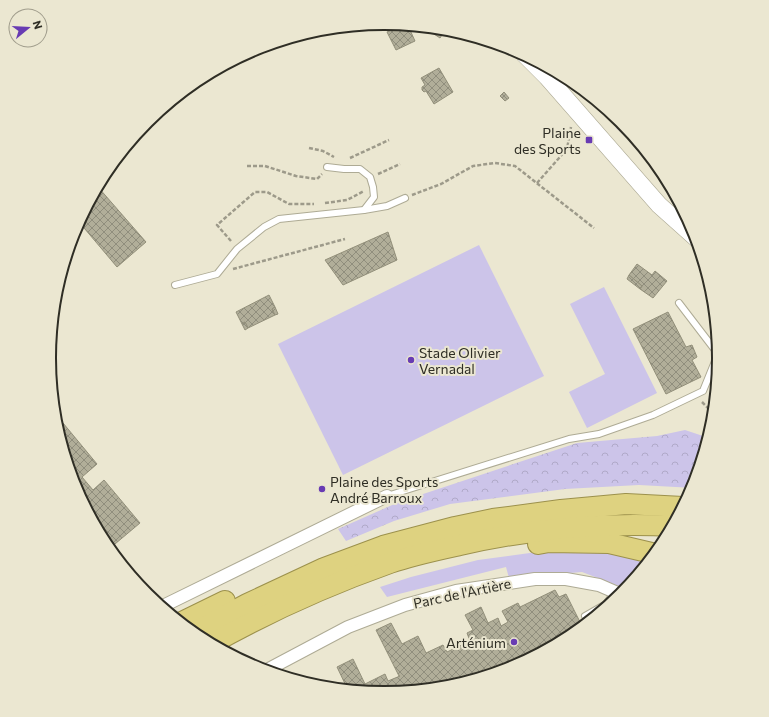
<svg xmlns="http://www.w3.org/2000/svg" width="769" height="717" font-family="Commissioner,sans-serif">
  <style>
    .grass { fill: #ccc4e9 }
    .forest { fill: url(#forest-crowns) }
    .building { fill: url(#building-cross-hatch); stroke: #928f7a }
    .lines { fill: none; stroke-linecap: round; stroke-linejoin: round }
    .service-casing { stroke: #aeab95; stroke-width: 8 }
    .minor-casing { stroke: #aeab95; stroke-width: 14 }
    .secondary-casing { stroke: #aeab95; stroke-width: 18 }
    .trunk-casing { stroke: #9c914c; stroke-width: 22 }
    .path { stroke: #9d9a8a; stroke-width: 2.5; stroke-dasharray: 4 2; stroke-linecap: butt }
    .service { stroke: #fff; stroke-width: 6 }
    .minor { stroke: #fff; stroke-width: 12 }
    .secondary { stroke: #fff; stroke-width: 17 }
    .trunk { stroke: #ded280; stroke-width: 20 }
    .poi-dot { fill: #683bb3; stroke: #ebe7d1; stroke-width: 1.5 }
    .labels { text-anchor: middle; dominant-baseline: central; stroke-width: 4; stroke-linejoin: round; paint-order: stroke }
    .poi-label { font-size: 14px; fill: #2f2e25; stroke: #ebe7d1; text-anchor: end }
    .street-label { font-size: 14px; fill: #2f2e25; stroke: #ebe7d1 }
    .rim { fill: none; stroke: #2f2e25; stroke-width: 2 }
  </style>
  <defs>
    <pattern id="forest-crowns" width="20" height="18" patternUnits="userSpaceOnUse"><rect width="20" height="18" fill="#ccc4e9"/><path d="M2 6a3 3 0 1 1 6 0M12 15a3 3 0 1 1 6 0" fill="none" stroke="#b0a9c8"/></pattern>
    <pattern id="building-cross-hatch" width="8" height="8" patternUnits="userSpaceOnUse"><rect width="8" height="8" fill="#b1ae99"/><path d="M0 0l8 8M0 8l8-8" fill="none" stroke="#908e7d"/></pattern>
  </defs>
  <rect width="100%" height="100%" fill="#ebe7d1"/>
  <g class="grass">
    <path d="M 479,245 L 544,376 L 343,475 L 278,344 Z"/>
    <path d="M 604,287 L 657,393 L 587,428 L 569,392 L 605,374 L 570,304 Z"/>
    <path d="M 598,549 L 649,562 L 627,589 L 582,572 L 509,578 L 506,567 L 387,597 L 380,587 L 411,577 L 478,560 L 537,552 Z"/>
  </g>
  <g class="forest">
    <path d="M 614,115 L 622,121 L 656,163 L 616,128 Z"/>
    <path d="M 685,430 L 709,438 L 694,488 L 639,485 L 565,489 L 450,504 L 394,521 L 346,541 L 338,529 L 399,502 L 577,443 L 657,436 Z"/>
  </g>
  <g class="building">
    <path d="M 402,25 L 418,26 L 410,30 L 415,41 L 396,50 L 387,32 Z"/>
    <path d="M 437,28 L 445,30 L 440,38 L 434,34 Z"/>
    <path d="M 439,68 L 453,92 L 434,104 L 426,91 L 424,92 L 422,90 L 422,87 L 425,85 L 421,78 Z"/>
    <path d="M 504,92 L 509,98 L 505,101 L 500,96 Z"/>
    <path d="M 98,187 L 146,242 L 117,267 L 79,222 Z"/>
    <path d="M 388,232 L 397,260 L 343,285 L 325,260 Z"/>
    <path d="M 637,264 L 652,275 L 655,271 L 667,281 L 653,298 L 640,289 L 642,286 L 629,275 Z"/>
    <path d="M 629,275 L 642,286 L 640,289 L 627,279 Z"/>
    <path d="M 269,295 L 275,307 L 272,309 L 275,315 L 248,328 L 245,322 L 242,324 L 236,312 Z"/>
    <path d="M 275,307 L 278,314 L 275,315 L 272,309 Z"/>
    <path d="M 668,312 L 686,347 L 692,345 L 697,357 L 692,360 L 701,377 L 666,394 L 633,329 Z"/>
    <path d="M 245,322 L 248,328 L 245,330 L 242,324 Z"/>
    <path d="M 716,396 L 715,406 L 712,405 Z"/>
    <path d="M 55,418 L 61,425 L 63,423 L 97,464 L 82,477 L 93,490 L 104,480 L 140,523 L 109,549 L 105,545 L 74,487 Z"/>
    <path d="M 555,590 L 559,597 L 566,594 L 583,628 L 571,638 L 513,669 L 450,688 L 384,694 L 348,690 L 337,667 L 353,659 L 365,684 L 385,674 L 388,681 L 400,676 L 399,676 L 376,630 L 391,623 L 402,644 L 418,636 L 426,653 L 443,645 L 447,652 L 470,641 L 467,633 L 473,630 L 465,615 L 481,607 L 488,623 L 498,618 L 501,626 L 508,622 L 502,611 L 518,603 L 520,607 Z"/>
  </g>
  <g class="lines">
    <g class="service-casing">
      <g id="service">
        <path d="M 364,210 L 387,206 L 405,198"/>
        <path d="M 175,285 L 217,274 L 237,249 L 264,227 L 279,219 L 364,210 L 374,197 L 373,187 L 370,177 L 360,169 L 344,169 L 327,167"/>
        <path d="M 387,496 L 569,439 L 599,434 L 653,415 L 703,391 L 718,354 L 679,303"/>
        <path d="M 585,616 L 606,604 L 615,592"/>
      </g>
    </g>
    <g class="minor-casing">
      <g id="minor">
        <path d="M 161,607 L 387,496"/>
        <path d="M 265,671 L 348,627 L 405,605 L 456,591 L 535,579 L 566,579 L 599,585 L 622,595"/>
      </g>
    </g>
    <g class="secondary-casing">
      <path id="secondary" d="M 524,54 L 547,77 L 659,205 L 697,239"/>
    </g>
    <g class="trunk-casing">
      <g id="trunk">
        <path d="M 538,544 L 549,542 L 609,543 L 656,554"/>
        <path d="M 180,623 L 225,601"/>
        <path d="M 193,633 L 247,604 L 324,568 L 383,546 L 455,527 L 493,519 L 561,510 L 626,504 L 683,507"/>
        <path d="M 211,644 C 268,612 328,585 390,563 C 413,555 437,550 460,545 C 530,529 602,522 674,526"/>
      </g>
    </g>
    <g class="path">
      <path d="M 309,148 L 323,151 L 334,157"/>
      <path d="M 350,158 L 389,140"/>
      <path d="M 247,166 L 265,166 L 296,176 L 317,179 L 322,174"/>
      <path d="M 378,174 L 400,164"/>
      <path d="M 537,183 L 567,149 L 571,127"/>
      <path d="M 412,195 L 441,184 L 473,166 L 495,163 L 515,166 L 594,228"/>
      <path d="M 325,203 L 347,200 L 364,191"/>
      <path d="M 231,241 L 217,225 L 255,192 L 267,192 L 289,204 L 314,204"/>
      <path d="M 233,269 L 345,239"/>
      <path d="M 702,402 L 714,414"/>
    </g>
    <use href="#service" class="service"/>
    <use href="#minor" class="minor"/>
    <use href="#secondary" class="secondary"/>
    <use href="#trunk" class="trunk"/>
  </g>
  <g class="poi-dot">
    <rect x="585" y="136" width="8" height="8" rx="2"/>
    <circle cx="411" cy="360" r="4"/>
    <circle cx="322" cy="489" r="4"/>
    <circle cx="514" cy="642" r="4"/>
  </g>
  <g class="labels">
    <g class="poi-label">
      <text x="581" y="132">Plaine<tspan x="581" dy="16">des Sports</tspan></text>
      <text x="419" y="352" text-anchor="start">Stade Olivier<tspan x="419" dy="16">Vernadal</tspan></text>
      <text x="330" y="481" text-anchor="start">Plaine des Sports<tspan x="330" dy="16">André Barroux</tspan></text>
      <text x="506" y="642">Arténium</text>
    </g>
    <g class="street-label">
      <text transform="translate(462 593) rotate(-12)">Parc de l'Artière</text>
    </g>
  </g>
  <path d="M0 0H769V717H0ZM56 358a328 328 0 1 1 656 0a328 328 0 1 1-656 0Z" fill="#ebe7d1" fill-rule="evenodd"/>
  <path class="rim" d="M56 358a328 328 0 1 1 656 0a328 328 0 1 1-656 0Z"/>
  <g transform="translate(28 28) rotate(72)"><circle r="19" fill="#ebe7d1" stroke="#a09d8c"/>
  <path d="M0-3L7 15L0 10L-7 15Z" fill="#683bb3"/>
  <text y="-6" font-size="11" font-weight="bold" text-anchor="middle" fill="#2f2e25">N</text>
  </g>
</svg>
